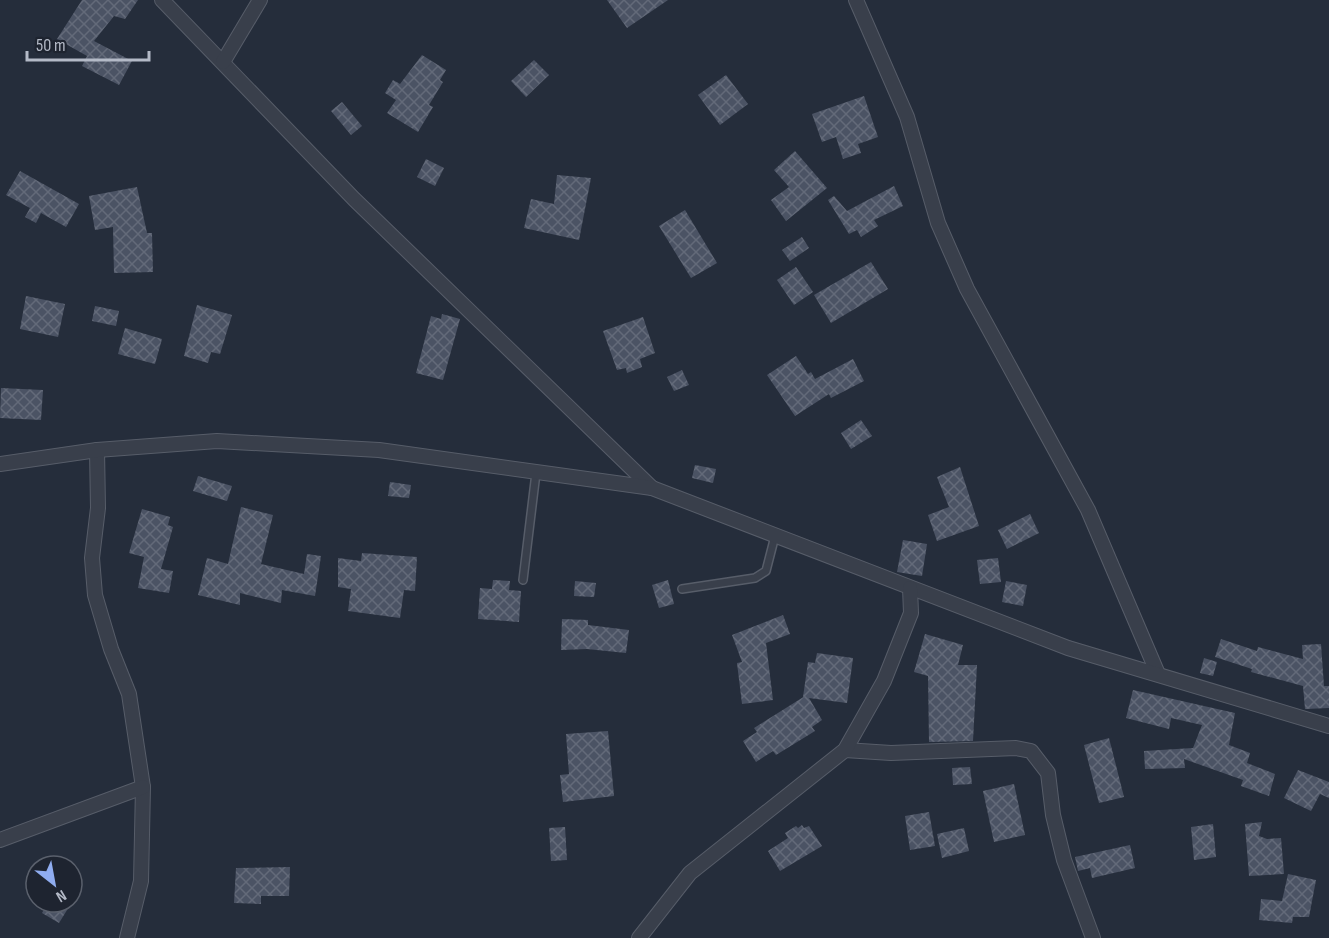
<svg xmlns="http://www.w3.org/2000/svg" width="1329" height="938" font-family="'Sofia Sans Condensed',sans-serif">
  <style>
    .building { fill: url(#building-cross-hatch) }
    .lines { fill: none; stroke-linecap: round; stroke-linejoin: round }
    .lane-casing { stroke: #575d69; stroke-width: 10 }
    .street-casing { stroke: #575d69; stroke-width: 16 }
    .lane { stroke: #393f4b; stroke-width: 7 }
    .street { stroke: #393f4b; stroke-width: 14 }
  </style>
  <defs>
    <pattern id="building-cross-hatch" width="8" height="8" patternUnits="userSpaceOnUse" patternTransform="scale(1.5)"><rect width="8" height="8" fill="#4b5364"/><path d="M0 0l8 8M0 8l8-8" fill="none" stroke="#636a79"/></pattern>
  </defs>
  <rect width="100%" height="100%" fill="#252d3b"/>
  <g class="building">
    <path d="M 82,0 L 138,0 L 125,19 L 114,16 L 94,41 L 132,61 L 119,85 L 82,66 L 87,56 L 57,39 Z"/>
    <path d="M 607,0 L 668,0 L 627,28 Z"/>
    <path d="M 422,55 L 446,70 L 440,80 L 443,82 L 429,105 L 433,107 L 418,132 L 387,113 L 396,100 L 385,93 L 393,80 L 400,84 Z"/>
    <path d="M 534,60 L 549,75 L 526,97 L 511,81 Z"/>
    <path d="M 726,75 L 748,104 L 720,125 L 698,95 Z"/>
    <path d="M 864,96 L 878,137 L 858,144 L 861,153 L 843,159 L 836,137 L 822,142 L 812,114 Z"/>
    <path d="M 342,102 L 362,126 L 351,135 L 331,111 Z"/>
    <path d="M 795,151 L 827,188 L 786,221 L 771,200 L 789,187 L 774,170 Z"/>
    <path d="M 426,159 L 444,168 L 435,186 L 417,177 Z"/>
    <path d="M 20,171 L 79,204 L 66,227 L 41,213 L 36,223 L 25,217 L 30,208 L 6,195 Z"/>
    <path d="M 557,175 L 591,178 L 579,240 L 524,228 L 531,199 L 554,204 Z"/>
    <path d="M 894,186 L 903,206 L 874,220 L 878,226 L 861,237 L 857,230 L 849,234 L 828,200 L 834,196 L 847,211 Z"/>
    <path d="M 137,187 L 147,233 L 152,233 L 153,272 L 114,273 L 113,227 L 95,230 L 89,196 Z"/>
    <path d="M 685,210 L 717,263 L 691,278 L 659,226 Z"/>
    <path d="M 802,237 L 809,248 L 790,261 L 782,250 Z"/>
    <path d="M 871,262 L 888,289 L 831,323 L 814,295 Z"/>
    <path d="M 796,267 L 813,292 L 794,305 L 777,280 Z"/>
    <path d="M 26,296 L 65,304 L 58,337 L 20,329 Z"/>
    <path d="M 197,305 L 232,315 L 220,354 L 211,352 L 208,363 L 184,356 Z"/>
    <path d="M 95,306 L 119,311 L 116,326 L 92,321 Z"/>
    <path d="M 442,314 L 460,319 L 443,380 L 416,373 L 431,316 L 441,319 Z"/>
    <path d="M 643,317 L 655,353 L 640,359 L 642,367 L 627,373 L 626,368 L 617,370 L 603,331 Z"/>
    <path d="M 125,328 L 162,339 L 155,364 L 118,354 Z"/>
    <path d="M 796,356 L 808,374 L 811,372 L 815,379 L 853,359 L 864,381 L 831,398 L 829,394 L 795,416 L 767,375 Z"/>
    <path d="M 682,370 L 689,385 L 674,391 L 667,377 Z"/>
    <path d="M 1,388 L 43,390 L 41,420 L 0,418 Z"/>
    <path d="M 861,420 L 872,436 L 851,449 L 841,433 Z"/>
    <path d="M 695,465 L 716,469 L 713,483 L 692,478 Z"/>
    <path d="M 960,467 L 979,526 L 937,541 L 928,515 L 949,507 L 937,477 Z"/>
    <path d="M 198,476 L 232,486 L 227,501 L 193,491 Z"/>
    <path d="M 390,482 L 411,485 L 409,498 L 388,496 Z"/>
    <path d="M 241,507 L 273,515 L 261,564 L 304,574 L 307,554 L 321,556 L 315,596 L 282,590 L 281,603 L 240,593 L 240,605 L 198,595 L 207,558 L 228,564 Z"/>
    <path d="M 142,509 L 170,517 L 168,525 L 173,527 L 161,569 L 173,571 L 169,593 L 138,588 L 144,557 L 129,553 Z"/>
    <path d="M 1030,514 L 1039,533 L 1007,549 L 998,530 Z"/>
    <path d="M 903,540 L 927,544 L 922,576 L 897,572 Z"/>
    <path d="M 362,553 L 417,557 L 415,591 L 404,590 L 400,618 L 348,611 L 351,589 L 338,587 L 338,558 L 361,561 Z"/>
    <path d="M 998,558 L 1001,582 L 980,584 L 977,560 Z"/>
    <path d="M 493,580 L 510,581 L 509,590 L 521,591 L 519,622 L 478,619 L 480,588 L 492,589 Z"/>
    <path d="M 668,580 L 674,604 L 659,608 L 652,585 Z"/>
    <path d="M 575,581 L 596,583 L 594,597 L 574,596 Z"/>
    <path d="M 1006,581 L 1027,585 L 1023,606 L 1002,602 Z"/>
    <path d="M 783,615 L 790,634 L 766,643 L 773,700 L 742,704 L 737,663 L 742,662 L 732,635 Z"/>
    <path d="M 562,619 L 588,620 L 588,625 L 629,630 L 626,653 L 587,649 L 561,650 Z"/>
    <path d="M 925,634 L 963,645 L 958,665 L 977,665 L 973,741 L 929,742 L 928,676 L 914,672 Z"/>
    <path d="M 1221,639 L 1257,651 L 1258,647 L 1303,659 L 1302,645 L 1321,644 L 1324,686 L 1329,686 L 1329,708 L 1305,709 L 1303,686 L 1251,672 L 1252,669 L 1215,657 Z"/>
    <path d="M 817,653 L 853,658 L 847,703 L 809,698 L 822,720 L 812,727 L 815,731 L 776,755 L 773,751 L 756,762 L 743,741 L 757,732 L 754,728 L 805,696 L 803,697 L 808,662 L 815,663 Z"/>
    <path d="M 1204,658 L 1217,662 L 1213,676 L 1200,673 Z"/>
    <path d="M 1133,690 L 1235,713 L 1229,745 L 1250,753 L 1247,763 L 1275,774 L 1269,796 L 1241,786 L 1243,780 L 1184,759 L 1185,768 L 1145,769 L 1144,751 L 1193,748 L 1202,725 L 1171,718 L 1169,729 L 1126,718 Z"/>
    <path d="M 608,731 L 614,796 L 563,802 L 560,775 L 569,774 L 566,734 Z"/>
    <path d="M 1109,738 L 1124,797 L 1099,803 L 1084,745 Z"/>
    <path d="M 970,767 L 972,784 L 953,785 L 952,768 Z"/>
    <path d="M 1298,770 L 1329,782 L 1329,798 L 1320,794 L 1311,811 L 1284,798 Z"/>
    <path d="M 1014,784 L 1025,835 L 994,842 L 983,791 Z"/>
    <path d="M 929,812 L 935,846 L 910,850 L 905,816 Z"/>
    <path d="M 1262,822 L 1259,836 L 1267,839 L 1281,838 L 1284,874 L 1249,876 L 1245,824 Z"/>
    <path d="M 1213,824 L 1216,857 L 1194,860 L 1191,827 Z"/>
    <path d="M 802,825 L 804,828 L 809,826 L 822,846 L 780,871 L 768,851 L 788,838 L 785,833 L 796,826 L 798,828 Z"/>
    <path d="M 565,827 L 567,860 L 551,861 L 549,828 Z"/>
    <path d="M 964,828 L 969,851 L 942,858 L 937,834 Z"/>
    <path d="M 1130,845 L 1135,868 L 1092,878 L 1090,868 L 1078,871 L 1075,857 Z"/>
    <path d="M 290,867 L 289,896 L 261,896 L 261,904 L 234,903 L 236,868 Z"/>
    <path d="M 1288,874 L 1316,880 L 1309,917 L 1293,917 L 1292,923 L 1259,920 L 1261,899 L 1282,901 Z"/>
    <path d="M 48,902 L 72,902 L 59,923 L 42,913 Z"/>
  </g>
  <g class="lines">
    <g class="lane-casing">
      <g id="lane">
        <path d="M 523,580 L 536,473"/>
        <path d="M 682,589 L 755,578 L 766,571 L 775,536"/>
      </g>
    </g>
    <g class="street-casing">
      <g id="street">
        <path d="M 162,0 L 354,199 L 652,488"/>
        <path d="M 856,0 L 907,117 L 938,223 L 967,289 L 1088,510 L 1158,674"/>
        <path d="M 223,62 L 260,0"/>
        <path d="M 97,450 L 98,508 L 92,558 L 95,595 L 111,649 L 129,694 L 143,787 L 141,881 L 127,938"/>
        <path d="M 0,464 L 97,450 L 217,441 L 379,450 L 652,488 L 1068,648 L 1329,726"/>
        <path d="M 845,750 L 891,753 L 1016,748 L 1031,751 L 1048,773 L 1053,815 L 1064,860 L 1093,938"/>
        <path d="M 0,840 L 143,787"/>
        <path d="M 639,938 L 690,873 L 845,750 L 884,681 L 911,613 L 910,588"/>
      </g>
    </g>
    <use href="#lane" class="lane"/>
    <use href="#street" class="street"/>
  </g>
  <g transform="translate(54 884) rotate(149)"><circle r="28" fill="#1e2430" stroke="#5a606c" stroke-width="1.5"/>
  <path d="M0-4.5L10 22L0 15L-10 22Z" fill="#90adf0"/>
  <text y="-9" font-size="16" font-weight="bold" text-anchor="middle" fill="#b4bac7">N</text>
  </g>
  <path d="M27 51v9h122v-9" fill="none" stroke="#b4bac7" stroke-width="3"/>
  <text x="36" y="51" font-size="18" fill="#b4bac7" stroke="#1e2430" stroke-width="4.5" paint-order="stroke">50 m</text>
</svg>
